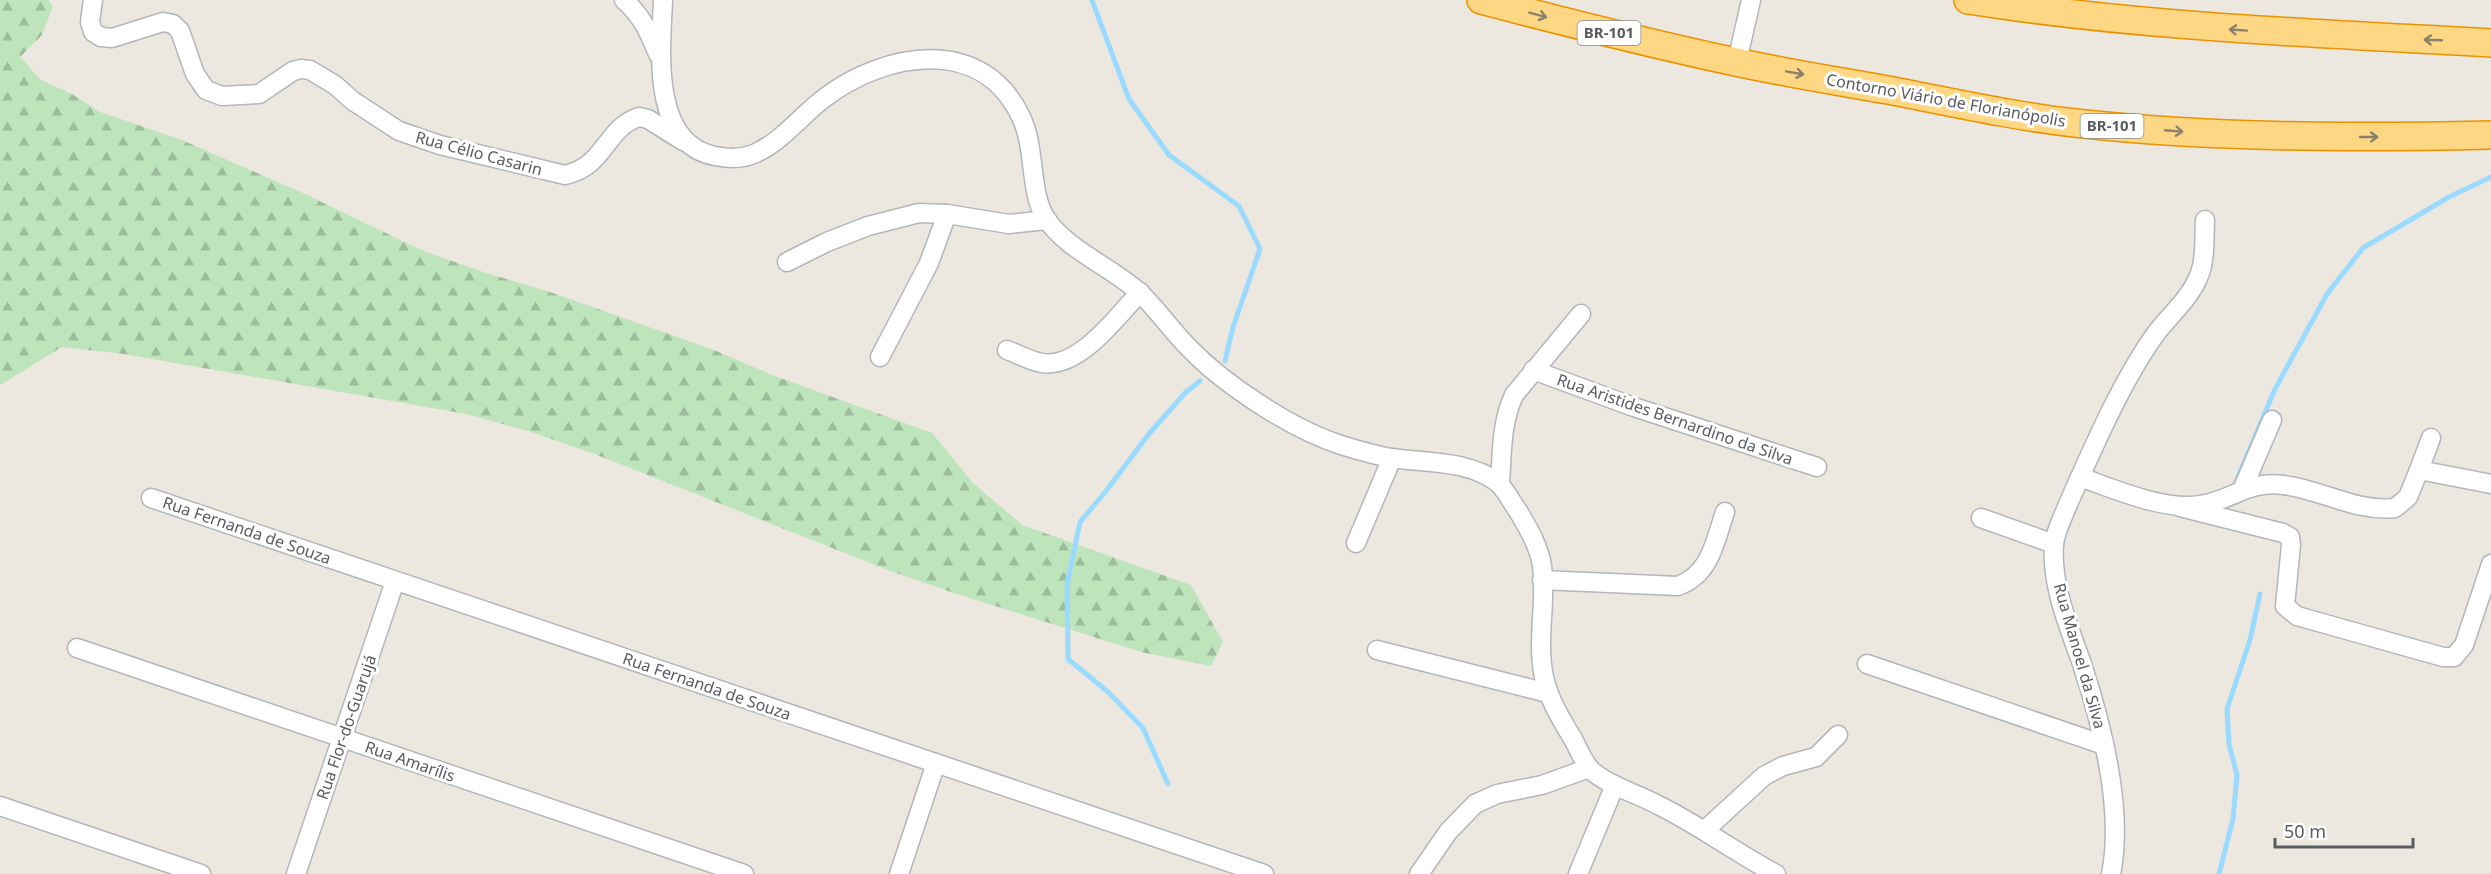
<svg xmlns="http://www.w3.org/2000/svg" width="2491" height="874" font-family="'Noto Sans',sans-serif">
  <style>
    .forest { fill: url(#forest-firs) }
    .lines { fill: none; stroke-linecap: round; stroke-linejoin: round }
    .stream { stroke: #9bdaff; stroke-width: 5 }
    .minor-casing { stroke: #b2b6ba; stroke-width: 21 }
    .highway-casing { stroke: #ea9200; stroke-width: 30 }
    .minor { stroke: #fff; stroke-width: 18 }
    .highway { stroke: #fed784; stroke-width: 27 }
    .oneway { stroke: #8a816b }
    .labels { text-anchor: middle; stroke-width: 6; stroke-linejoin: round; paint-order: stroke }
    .shield { fill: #fff; stroke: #8a8d90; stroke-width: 1.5 }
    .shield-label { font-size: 15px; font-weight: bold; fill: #585c60 }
    .street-label { font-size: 16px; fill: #585c60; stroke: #fff }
  </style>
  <defs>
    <pattern id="forest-firs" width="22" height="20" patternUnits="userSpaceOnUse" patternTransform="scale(1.5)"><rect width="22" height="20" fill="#bde4ba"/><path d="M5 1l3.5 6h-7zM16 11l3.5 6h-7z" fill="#9cbc9b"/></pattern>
  </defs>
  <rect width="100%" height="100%" fill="#ece8df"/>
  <!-- forest -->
  <polygon class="forest" points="0,0 48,0 53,6 42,35 20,57 41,80 72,94 100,112 182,140 305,194 421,250 486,273 547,291 714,350 772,375 932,433 973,483 1022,525 1191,585 1223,642 1211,666 1141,652 954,593 893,572 592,453 528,431 466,414 124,354 62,347 0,385"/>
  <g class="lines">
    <!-- stream -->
    <g class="stream">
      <polyline points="1092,0 1129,99 1169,155 1239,206 1260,249 1233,327 1225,361"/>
      <polyline points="2235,484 2275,389 2327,294 2363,248 2449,197 2491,177"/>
      <polyline points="1168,784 1143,728 1107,691 1068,659 1067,584 1080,522 1106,491 1148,435 1185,393 1200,381"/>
      <polyline points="2219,874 2233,819 2237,775 2229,744 2227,709 2250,640 2260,594"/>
    </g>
    <!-- minor casing -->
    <g class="minor-casing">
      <g id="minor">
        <path d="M93 0 90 22 93 32 101 37 112 38 163 22 173 24 180 31 195 74 206 90 222 96 259 94 293 71 301 69 310 70 335 85 353 101 399 131 440 145 565 175C606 166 605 128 639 117L648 119 683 141"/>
        <path d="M624 0C642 16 649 32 658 54"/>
        <path d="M663 0C661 48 650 144 715 156 729 159 743 159 756 153 782 141 801 116 823 99 884 52 982 34 1021 117 1036 148 1029 190 1045 217 1064 248 1111 267 1139 292 1157 309 1172 331 1190 349 1226 386 1292 429 1341 445 1357 450 1374 455 1391 458 1425 463 1470 460 1498 483 1506 490 1512 503 1518 511 1528 528 1539 546 1542 566 1547 601 1536 640 1544 677 1549 700 1561 719 1573 739 1578 748 1583 761 1590 769 1608 786 1636 793 1658 805 1699 825 1736 853 1776 874"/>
        <polyline points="1737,62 1751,0"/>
        <polyline points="787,262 827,242 868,226 919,213 947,214 1009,224 1047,220"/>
        <path d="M1007 350C1018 354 1030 361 1042 363 1079 369 1117 317 1140 292"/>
        <polyline points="880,357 929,263 947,214"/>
        <polyline points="1533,370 1631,406 1817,467"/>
        <polyline points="2419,470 2431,438"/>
        <path d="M2080 477C2114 489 2164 511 2200 505 2232 501 2247 480 2284 485 2323 490 2355 512 2395 508L2408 497 2419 470 2491 484"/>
        <path d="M1500 484C1502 453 1501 423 1514 395L1581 314"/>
        <polyline points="2243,488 2272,420"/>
        <polyline points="151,498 1264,874"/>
        <polyline points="2180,507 2283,533 2290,537 2291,545 2285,606 2297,616 2443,657 2454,657 2464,645 2491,564"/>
        <polyline points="1981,518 2054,544"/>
        <polyline points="1356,543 1392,458"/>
        <path d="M1542 580 1678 586C1711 574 1715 541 1725 512"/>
        <polyline points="77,648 744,874"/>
        <polyline points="1377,650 1548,693"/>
        <polyline points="1867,664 2104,745"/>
        <polyline points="0,806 201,874"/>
        <polyline points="1705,830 1764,776 1783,766 1816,757 1838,735"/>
        <polyline points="296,874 395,581"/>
        <polyline points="899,874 936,763"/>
        <polyline points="1419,874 1448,832 1475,804 1497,794 1542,785 1589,768"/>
        <polyline points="1578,874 1615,785"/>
        <path d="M2111 874C2124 810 2102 725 2082 664 2069 627 2051 586 2054 545 2055 531 2064 515 2069 502 2092 450 2123 378 2157 332 2170 315 2189 299 2198 278 2206 261 2204 238 2205 220"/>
      </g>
    </g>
    <!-- highway casing -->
    <g class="highway-casing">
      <g id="highway">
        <path d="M1481 0C1565 22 1650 44 1736 62 1786 73 1837 81 1888 90 1950 102 2012 116 2075 123 2213 138 2352 138 2491 135"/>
        <path d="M1968 0C2142 27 2315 33 2491 43"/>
      </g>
    </g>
    <!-- minor -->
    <use href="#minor" class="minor"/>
    <!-- highway -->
    <use href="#highway" class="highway"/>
  </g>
  <!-- one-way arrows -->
  <defs><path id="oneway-shaft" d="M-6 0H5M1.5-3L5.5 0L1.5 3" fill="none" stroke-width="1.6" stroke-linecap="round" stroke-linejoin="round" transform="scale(1.5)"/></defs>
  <g class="oneway">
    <use href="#oneway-shaft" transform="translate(1538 15) rotate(15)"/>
    <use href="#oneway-shaft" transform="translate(2238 30) rotate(-176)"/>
    <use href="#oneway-shaft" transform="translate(2433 40) rotate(-178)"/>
    <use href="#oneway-shaft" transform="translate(1795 73) rotate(10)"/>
    <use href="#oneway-shaft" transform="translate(2174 131) rotate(5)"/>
    <use href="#oneway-shaft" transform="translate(2369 137)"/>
  </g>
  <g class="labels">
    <!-- shield labels -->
    <g class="shield">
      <rect x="1577.5" y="21" width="63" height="24" rx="4.5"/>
      <rect x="2080.5" y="114" width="63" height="24" rx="4.5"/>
    </g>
    <g class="shield-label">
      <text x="1609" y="38">BR-101</text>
      <text x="2112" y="131">BR-101</text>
    </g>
    <!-- street labels -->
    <g class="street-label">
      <text transform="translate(1946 100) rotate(10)" y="6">Contorno Viário de Florianópolis</text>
      <text transform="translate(479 153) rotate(15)" y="6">Rua Célio Casarin</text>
      <text transform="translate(1675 419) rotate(19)" y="6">Rua Aristides Bernardino da Silva</text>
      <text transform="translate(247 530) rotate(19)" y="6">Rua Fernanda de Souza</text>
      <text transform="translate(2080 656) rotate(74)" y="6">Rua Manoel da Silva</text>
      <text transform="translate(707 686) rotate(19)" y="6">Rua Fernanda de Souza</text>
      <text transform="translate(346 727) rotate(-71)" y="6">Rua Flor-do-Guarujá</text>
      <text transform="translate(410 761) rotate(19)" y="6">Rua Amarílis</text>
    </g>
  </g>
  <!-- scale -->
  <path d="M2275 838v9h138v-9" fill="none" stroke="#585c60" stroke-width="3"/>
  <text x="2284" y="838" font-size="18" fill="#585c60" stroke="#ffffff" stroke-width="4.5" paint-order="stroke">50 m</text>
</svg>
